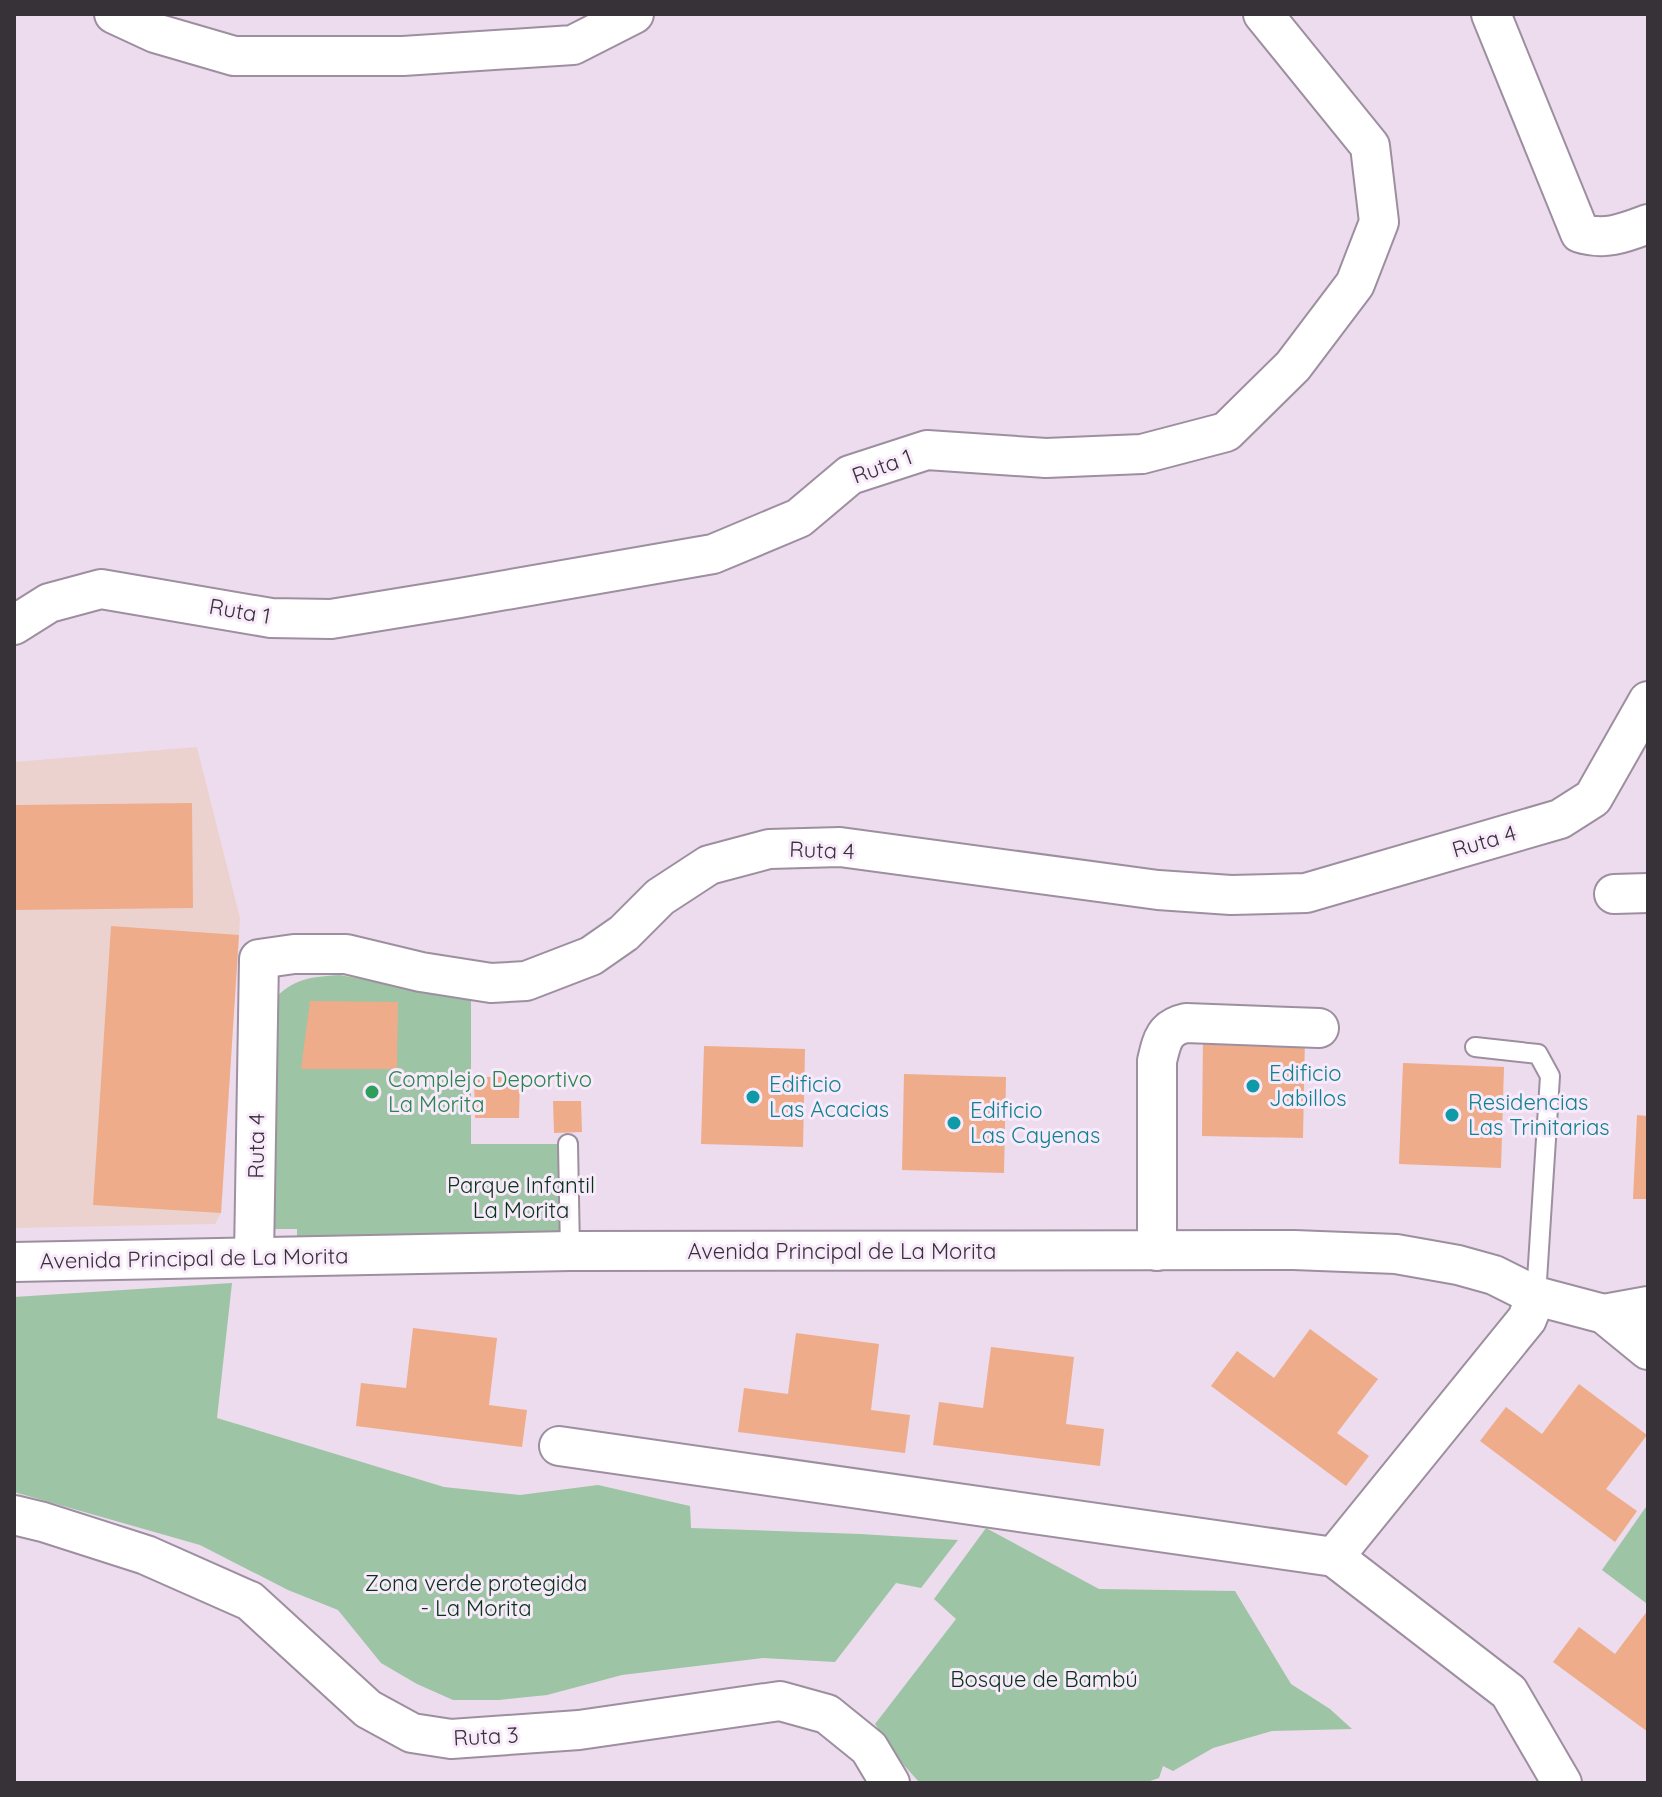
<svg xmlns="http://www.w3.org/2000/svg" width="1662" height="1797" font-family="Quicksand,sans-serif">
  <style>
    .education { fill: #ecd2ce }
    .green { fill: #9dc4a4 }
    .building { fill: #eeac8a }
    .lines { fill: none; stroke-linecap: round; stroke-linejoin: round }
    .lane-casing { stroke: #9d8f9f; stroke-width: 22 }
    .street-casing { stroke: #9d8f9f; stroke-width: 42 }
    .lane { stroke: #fff; stroke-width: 18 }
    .street { stroke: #fff; stroke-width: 38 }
    .culture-dot { fill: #0f9aa8; stroke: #f9eafb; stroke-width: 3 }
    .leisure-dot { fill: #2e9e5b; stroke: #f9eafb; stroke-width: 3 }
    .labels { text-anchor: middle; stroke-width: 6; stroke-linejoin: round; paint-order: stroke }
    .street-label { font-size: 22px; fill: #373138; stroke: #f9eafb }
    .culture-label { font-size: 22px; fill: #0d838f; stroke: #f9eafb; text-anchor: start }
    .leisure-label { font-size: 22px; fill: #27864d; stroke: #f9eafb; text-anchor: start }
    .park-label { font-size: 22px; fill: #063416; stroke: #f9eafb }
  </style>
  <rect width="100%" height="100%" fill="#ecdced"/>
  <!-- education -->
  <polygon class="education" points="197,747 240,918 221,1213 215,1224 14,1228 14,762"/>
  <!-- green -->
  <g class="green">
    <path d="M340 975 471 999V1144H568L570 1251 297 1255V1229H272V1002C292 978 311 977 340 975Z"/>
    <polygon points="232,1283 217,1418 444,1487 520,1495 598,1485 690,1506 691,1528 860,1534 958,1540 921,1588 896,1583 835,1662 763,1658 622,1675 547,1695 499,1700 453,1700 417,1684 381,1663 338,1610 288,1590 200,1545 14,1492 14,1297"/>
    <polygon points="1648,1504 1648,1601 1646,1603 1602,1570"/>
    <polygon points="986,1528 1099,1589 1235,1591 1291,1684 1330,1709 1352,1729 1272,1731 1213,1748 1173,1771 1163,1766 1159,1778 1144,1783 920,1783 901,1762 875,1724 956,1619 934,1599"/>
  </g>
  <!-- building -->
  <g class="building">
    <polygon points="192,803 193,908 14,910 14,805"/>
    <polygon points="111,926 239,935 221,1213 93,1205"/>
    <polygon points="310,1001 398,1002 397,1069 301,1069"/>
    <polygon points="1203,1034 1305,1036 1303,1138 1202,1136"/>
    <polygon points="704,1046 805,1049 803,1147 701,1144"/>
    <polygon points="1403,1063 1504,1067 1501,1168 1399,1164"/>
    <polygon points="904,1074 1006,1077 1004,1173 902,1170"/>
    <polygon points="474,1077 520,1077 519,1118 475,1118"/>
    <polygon points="553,1101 581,1101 582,1132 554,1133"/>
    <polygon points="1637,1115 1648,1116 1648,1199 1633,1199"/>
    <polygon points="413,1328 497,1338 489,1405 527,1410 522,1447 356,1426 361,1383 406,1388"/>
    <polygon points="1310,1329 1378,1379 1337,1433 1369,1456 1346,1486 1211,1386 1237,1351 1274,1378"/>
    <polygon points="796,1333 879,1344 871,1410 910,1415 905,1453 738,1432 744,1388 788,1394"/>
    <polygon points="991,1347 1074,1357 1066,1424 1104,1429 1100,1466 933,1445 939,1402 983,1408"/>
    <polygon points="1579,1384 1647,1435 1606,1489 1637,1511 1615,1542 1480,1441 1506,1407 1542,1434"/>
    <polygon points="1648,1610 1648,1732 1553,1662 1579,1627 1615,1654"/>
  </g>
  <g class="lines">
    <!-- lane casing -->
    <g class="lane-casing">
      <g id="lane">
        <polyline points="1475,1047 1538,1054 1550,1076 1536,1296"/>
        <polyline points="568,1144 570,1251"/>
      </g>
    </g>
    <!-- street casing -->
    <g class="street-casing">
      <g id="street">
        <polyline points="114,14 155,33 234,56 403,56 573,45 634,14"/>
        <path d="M1491 14 1580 233C1605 241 1624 233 1648 224"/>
        <polyline points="14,625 49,603 101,589 271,618 331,619 460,598 713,554 799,518 850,475 927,450 1046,458 1142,454 1226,432 1293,366 1355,284 1379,222 1370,146 1263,14"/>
        <polyline points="1614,894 1648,893"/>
        <path d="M1157 1251V1061C1162 1040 1164 1028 1186 1023L1319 1028"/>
        <polyline points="254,1256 259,959 294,954 346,954 421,972 491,983 526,981 591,956 624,933 660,897 709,865 769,849 840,847 1158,890 1231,895 1306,893 1560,819 1593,798 1648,701"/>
        <polyline points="14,1262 570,1251 1294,1250 1396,1254 1458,1265 1494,1275 1536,1296 1604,1314 1648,1350"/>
        <polyline points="1604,1314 1648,1306"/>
        <polyline points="559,1446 1334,1557 1527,1319 1536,1296"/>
        <polyline points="14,1515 43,1522 146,1555 250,1601 368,1709 412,1733 451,1739 579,1730 780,1701 827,1714 869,1748 890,1783"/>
        <polyline points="1334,1557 1509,1692 1562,1783"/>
      </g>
    </g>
    <!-- lane -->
    <use href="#lane" class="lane"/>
    <!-- street -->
    <use href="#street" class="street"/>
  </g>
  <!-- markers -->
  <g class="culture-dot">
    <circle cx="1253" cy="1086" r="8"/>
    <circle cx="753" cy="1097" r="8"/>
    <circle cx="1452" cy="1115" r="8"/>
    <circle cx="954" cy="1123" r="8"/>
  </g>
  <circle class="leisure-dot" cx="372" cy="1092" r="8"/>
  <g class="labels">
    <!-- street labels -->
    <g class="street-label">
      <text transform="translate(882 466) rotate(-20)" y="8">Ruta 1</text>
      <text transform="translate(240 611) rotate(10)" y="8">Ruta 1</text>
      <text transform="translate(1484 841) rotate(-16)" y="8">Ruta 4</text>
      <text transform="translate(822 850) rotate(2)" y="8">Ruta 4</text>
      <text transform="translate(256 1146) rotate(-89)" y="8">Ruta 4</text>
      <text x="842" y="1259">Avenida Principal de La Morita</text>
      <text transform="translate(194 1258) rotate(-1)" y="8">Avenida Principal de La Morita</text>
      <text transform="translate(486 1736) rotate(-3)" y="8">Ruta 3</text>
    </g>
    <!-- culture labels -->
    <g class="culture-label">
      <text x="1269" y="1081">Edificio<tspan x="1269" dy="25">Jabillos</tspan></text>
      <text x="769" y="1092">Edificio<tspan x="769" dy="25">Las Acacias</tspan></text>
      <text x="1468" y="1110">Residencias<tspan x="1468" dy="25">Las Trinitarias</tspan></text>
      <text x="970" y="1118">Edificio<tspan x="970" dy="25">Las Cayenas</tspan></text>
    </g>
    <!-- leisure labels -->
    <g class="leisure-label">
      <text x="388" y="1087">Complejo Deportivo<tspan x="388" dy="25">La Morita</tspan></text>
    </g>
    <!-- park labels -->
    <g class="park-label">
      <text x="521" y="1193">Parque Infantil<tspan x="521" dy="25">La Morita</tspan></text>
      <text x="476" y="1591">Zona verde protegida<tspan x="476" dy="25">- La Morita</tspan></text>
      <text x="1044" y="1687">Bosque de Bambú</text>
    </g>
  </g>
  <!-- border -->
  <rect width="1662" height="1797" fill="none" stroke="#373138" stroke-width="32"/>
</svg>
